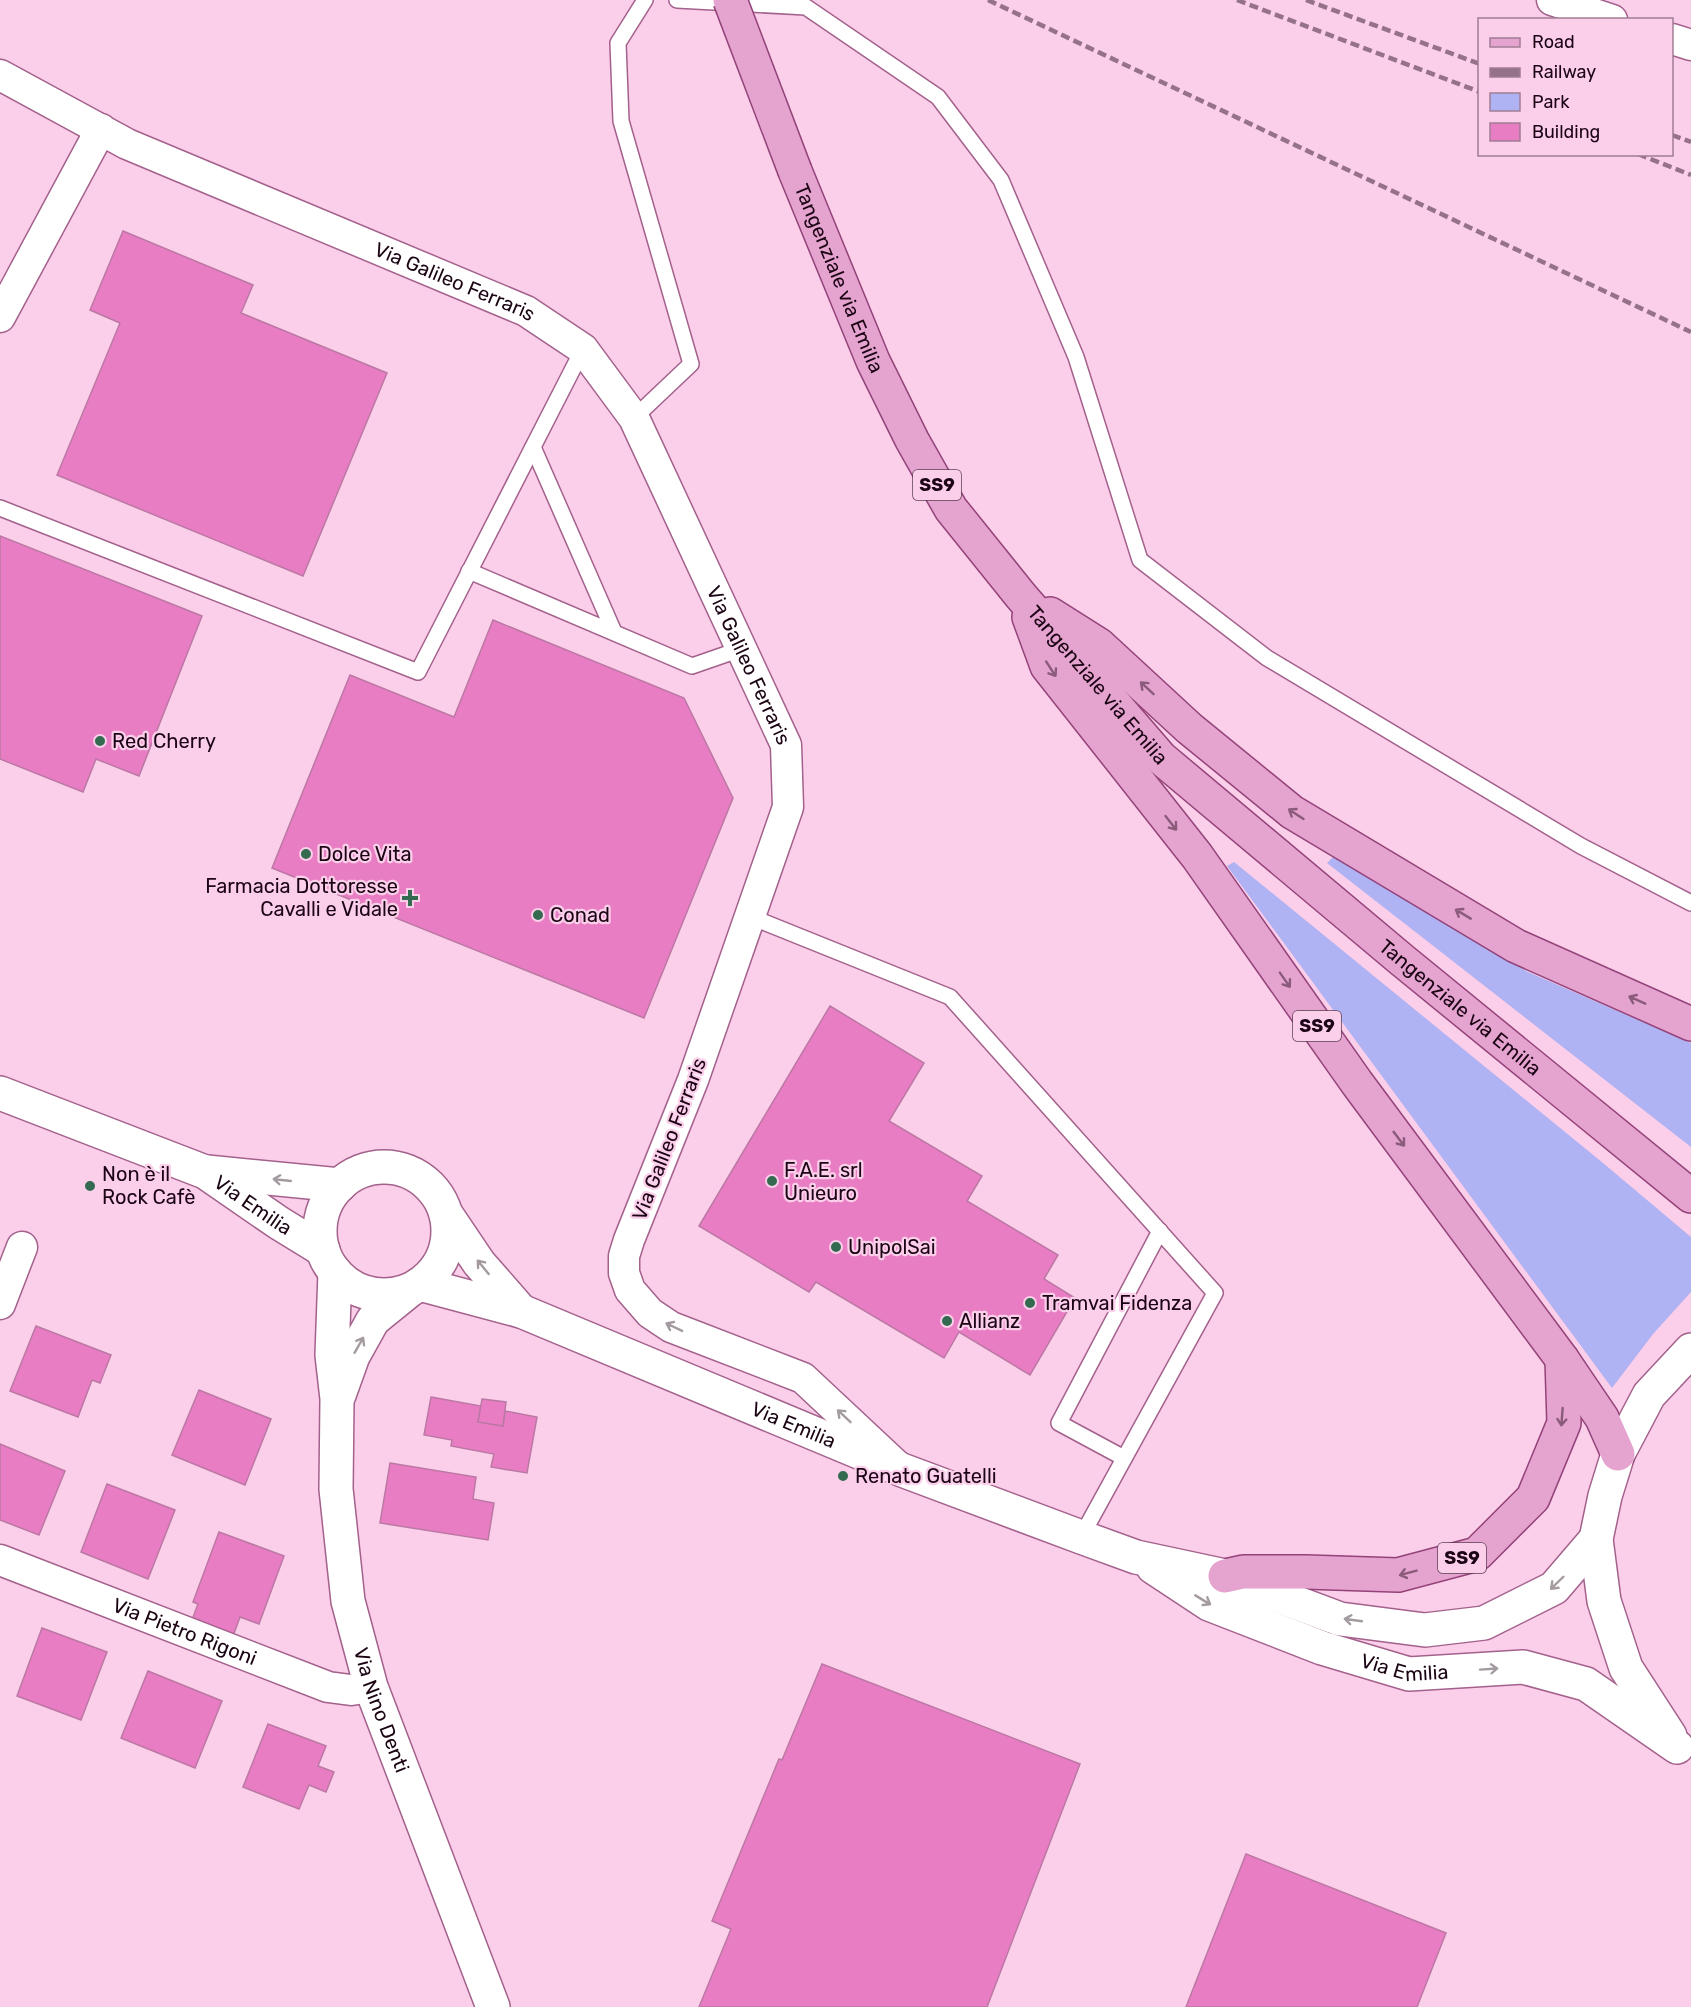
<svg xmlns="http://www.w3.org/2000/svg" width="1691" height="2007" font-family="Rubik,sans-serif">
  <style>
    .green { fill: #afb2f3 }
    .building { fill: #e87dc4; stroke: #bc78a4; stroke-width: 1.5 }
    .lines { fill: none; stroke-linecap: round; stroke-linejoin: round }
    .lane-casing { stroke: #a3618c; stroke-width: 18 }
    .street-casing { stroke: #a3618c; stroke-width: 33 }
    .secondary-casing { stroke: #a3618c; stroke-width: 36 }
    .primary-casing { stroke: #934379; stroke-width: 36 }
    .lane { stroke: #fff; stroke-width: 15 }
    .street { stroke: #fff; stroke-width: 30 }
    .secondary { stroke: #fff; stroke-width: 33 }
    .primary { stroke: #e5a3cf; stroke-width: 33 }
    .rail { stroke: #957288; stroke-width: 4.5; stroke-dasharray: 9 4.5; stroke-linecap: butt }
    .primary-bridge-casing { stroke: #934379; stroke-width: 36; stroke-linecap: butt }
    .primary-bridge { stroke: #e5a3cf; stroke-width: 33 }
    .oneway { stroke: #8a5b7b }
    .oneway2 { stroke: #a49ba1 }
    .poi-dot { fill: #336a50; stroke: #fbcee9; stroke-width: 2 }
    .labels { text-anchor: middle; stroke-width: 4.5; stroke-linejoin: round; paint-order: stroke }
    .shield { fill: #fbcee9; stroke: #5e4154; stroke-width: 1.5 }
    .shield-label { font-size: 18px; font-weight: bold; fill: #1b0414 }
    .street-label { font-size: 20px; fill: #1b0414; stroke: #fbcee9 }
    .poi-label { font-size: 20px; fill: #1b0414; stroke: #fbcee9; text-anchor: start }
  </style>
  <rect width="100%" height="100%" fill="#fbcee9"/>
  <!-- green -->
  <g class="green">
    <polygon points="1334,856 1528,972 1691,1043 1691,1147 1327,863"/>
    <polygon points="1234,862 1603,1163 1691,1237 1691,1292 1653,1334 1612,1388 1227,866"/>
  </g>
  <!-- building -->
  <g class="building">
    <polygon points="123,231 253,285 241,313 387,373 303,576 57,475 120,323 90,310"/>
    <polygon points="0,536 202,616 139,776 96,759 83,792 0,759"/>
    <polygon points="493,620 684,698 733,798 644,1018 272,868 350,675 454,717"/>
    <polygon points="830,1006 924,1063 889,1121 982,1176 967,1201 1058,1255 1044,1279 1075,1298 1030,1375 959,1332 944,1358 816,1282 809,1292 699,1226"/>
    <polygon points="36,1326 111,1355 100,1383 92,1380 78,1417 10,1391"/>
    <polygon points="199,1390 271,1419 245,1485 172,1455"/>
    <polygon points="431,1397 481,1406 478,1422 503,1426 505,1411 537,1417 527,1473 491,1467 494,1454 451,1446 452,1440 424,1435"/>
    <polygon points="482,1399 506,1402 503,1426 478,1422"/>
    <polygon points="0,1444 65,1471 39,1535 0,1520"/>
    <polygon points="390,1463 476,1477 473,1499 494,1503 488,1540 380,1523"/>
    <polygon points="107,1484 175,1510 148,1579 81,1552"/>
    <polygon points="219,1532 284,1556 259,1624 240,1617 233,1636 192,1620 198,1604 193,1602"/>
    <polygon points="42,1628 107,1652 81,1720 17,1696"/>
    <polygon points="822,1664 1080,1764 987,2007 699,2007 731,1929 712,1921 779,1759 782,1760"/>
    <polygon points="148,1671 222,1701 195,1768 121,1738"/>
    <polygon points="268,1724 326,1746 318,1766 334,1772 326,1792 309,1785 299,1809 243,1787"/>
    <polygon points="1246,1854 1446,1933 1417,2007 1186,2007"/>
  </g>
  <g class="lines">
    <!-- lane casing -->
    <g class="lane-casing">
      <g id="lane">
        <polyline points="677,0 806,7 938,97 1001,180 1076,357 1140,560 1267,658 1581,846 1691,903"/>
        <polyline points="634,418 691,364 621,121 618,43 645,0"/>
        <polyline points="533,447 614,632"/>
        <polyline points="0,508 418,672 583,349"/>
        <polyline points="469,571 692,666 741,649"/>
        <polyline points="751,917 950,997 1215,1293 1081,1537"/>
        <polyline points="1124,1458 1059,1423 1160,1231"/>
      </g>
    </g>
    <!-- street casing -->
    <g class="street-casing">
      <g id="street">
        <polyline points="1552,0 1612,20"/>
        <polyline points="1672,39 1691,45"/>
        <path id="s1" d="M0 75 127 144 526 311 583 349 634 418 786 745 788 807 693 1080 629 1240 624 1256V1273L630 1290 650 1313 671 1327 803 1378 896 1465"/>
        <polyline points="0,317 101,129"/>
        <polyline points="0,1304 22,1247"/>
        <path id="s2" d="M0 1560 328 1687 351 1690 371 1687"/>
      </g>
    </g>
    <!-- secondary casing -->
    <g class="secondary-casing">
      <g id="secondary">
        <path id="s3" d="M0 1093 205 1172 279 1223 323 1250"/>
        <circle cx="384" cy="1231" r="64"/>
        <polyline points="207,1172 340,1185"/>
        <polyline points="446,1214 479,1263 521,1311"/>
        <path id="s4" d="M335 1272 332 1355 337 1399 336 1489 348 1601 371 1687 493 2007"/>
        <path id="s5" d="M420 1284 521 1311 902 1470 1081 1537 1136 1557 1225 1576 1340 1619 1425 1630 1484 1623 1554 1588 1596 1539"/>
        <polyline points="339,1395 353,1356 373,1320 410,1290"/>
        <path id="s6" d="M1153 1567 1209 1604 1322 1648 1409 1674 1523 1667 1586 1684 1677 1747"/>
        <polyline points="1670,1736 1626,1668 1604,1601 1596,1539 1605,1496 1618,1454 1649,1395 1691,1350"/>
      </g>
    </g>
    <!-- primary casing -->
    <g class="primary-casing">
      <g id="primary">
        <path id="s7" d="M795 171 873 361 912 440 951 509 1021 596 1161 758 1402 960 1691 1196"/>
        <polyline points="1050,614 1099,645 1189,728 1292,812 1516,946 1691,1024"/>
        <polyline points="1029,617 1047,666 1197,856 1357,1083 1562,1359 1602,1418 1618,1454"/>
        <polyline points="1225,1576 1243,1572 1306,1572 1398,1575 1477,1554 1533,1498 1564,1423 1562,1359"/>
      </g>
    </g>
    <!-- lane -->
    <use href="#lane" class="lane"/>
    <!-- street -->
    <use href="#street" class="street"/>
    <!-- secondary -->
    <use href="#secondary" class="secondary"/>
    <!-- primary -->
    <use href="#primary" class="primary"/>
    <!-- rail -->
    <g class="rail">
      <polyline points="988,0 1691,332"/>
      <polyline points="1237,0 1480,92"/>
      <polyline points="1306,0 1480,64"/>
      <polyline points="1672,135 1691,142"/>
      <polyline points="1638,154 1691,175"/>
    </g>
    <!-- primary-bridge casing -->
    <g class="primary-bridge-casing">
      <polyline id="primary-bridge" points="730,0 795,171"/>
    </g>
    <!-- primary-bridge -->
    <use href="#primary-bridge" class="primary-bridge"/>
  </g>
  <!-- one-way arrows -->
  <defs><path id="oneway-shaft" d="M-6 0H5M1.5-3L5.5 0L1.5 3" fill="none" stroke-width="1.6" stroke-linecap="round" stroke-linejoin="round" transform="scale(1.5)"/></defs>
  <g class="oneway">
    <use href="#oneway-shaft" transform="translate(1051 669) rotate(57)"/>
    <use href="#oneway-shaft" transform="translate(1147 688) rotate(-137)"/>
    <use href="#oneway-shaft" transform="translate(1296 814) rotate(-147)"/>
    <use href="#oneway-shaft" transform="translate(1171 823) rotate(52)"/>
    <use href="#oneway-shaft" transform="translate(1463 914) rotate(-149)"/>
    <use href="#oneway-shaft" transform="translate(1285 980) rotate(55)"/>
    <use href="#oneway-shaft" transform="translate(1637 1000) rotate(-156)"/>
    <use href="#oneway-shaft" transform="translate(1399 1139) rotate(53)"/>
    <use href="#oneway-shaft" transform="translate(1562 1417) rotate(94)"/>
    <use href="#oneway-shaft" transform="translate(1408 1573) rotate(165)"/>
  </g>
  <g class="oneway2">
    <use href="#oneway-shaft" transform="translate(282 1180) rotate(-174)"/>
    <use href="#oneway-shaft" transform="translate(483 1267) rotate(-129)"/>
    <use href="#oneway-shaft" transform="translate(674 1327) rotate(-154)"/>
    <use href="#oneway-shaft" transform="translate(359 1345) rotate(-60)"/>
    <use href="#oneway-shaft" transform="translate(844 1416) rotate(-137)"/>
    <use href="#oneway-shaft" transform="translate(1557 1583) rotate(136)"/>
    <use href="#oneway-shaft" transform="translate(1203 1600) rotate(31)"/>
    <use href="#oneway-shaft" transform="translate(1353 1620) rotate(-172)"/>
    <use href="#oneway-shaft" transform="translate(1489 1669) rotate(-4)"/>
  </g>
  <!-- markers -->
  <g class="poi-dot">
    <circle cx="100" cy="741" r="6"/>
    <circle cx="306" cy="854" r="6"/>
    <path d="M407 889h6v6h6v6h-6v6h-6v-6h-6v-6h6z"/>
    <circle cx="538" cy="915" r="6"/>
    <circle cx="772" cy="1181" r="6"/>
    <circle cx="90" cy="1186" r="6"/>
    <circle cx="836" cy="1247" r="6"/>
    <circle cx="1030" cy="1303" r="6"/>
    <circle cx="947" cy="1321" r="6"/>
    <circle cx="843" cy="1476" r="6"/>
  </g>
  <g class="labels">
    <!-- shield labels -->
    <g class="shield">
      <rect x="913" y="470" width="48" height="30" rx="4.5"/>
      <rect x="1293" y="1011" width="48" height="30" rx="4.5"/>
      <rect x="1438" y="1543" width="48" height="30" rx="4.5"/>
    </g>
    <g class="shield-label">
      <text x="937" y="491">SS9</text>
      <text x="1317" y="1032">SS9</text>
      <text x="1462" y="1564">SS9</text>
    </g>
    <!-- street labels -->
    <g class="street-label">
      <text dy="7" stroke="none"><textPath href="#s7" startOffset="116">Tangenziale via Emilia</textPath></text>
      <text dy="7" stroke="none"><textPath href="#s1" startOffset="500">Via Galileo Ferraris</textPath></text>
      <text dy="7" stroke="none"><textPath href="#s1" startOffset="1004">Via Galileo Ferraris</textPath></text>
      <text dy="7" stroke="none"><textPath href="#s7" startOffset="602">Tangenziale via Emilia</textPath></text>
      <text dy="7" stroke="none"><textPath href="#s7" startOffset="1088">Tangenziale via Emilia</textPath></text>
      <text transform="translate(669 1139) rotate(-69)" y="7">Via Galileo Ferraris</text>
      <text dy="7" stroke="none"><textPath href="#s3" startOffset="278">Via Emilia</textPath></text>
      <text dy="7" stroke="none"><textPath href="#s5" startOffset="400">Via Emilia</textPath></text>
      <text dy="7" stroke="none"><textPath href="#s2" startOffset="198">Via Pietro Rigoni</textPath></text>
      <text dy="7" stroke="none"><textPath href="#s6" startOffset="274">Via Emilia</textPath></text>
      <text dy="7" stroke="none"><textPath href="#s4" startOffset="444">Via Nino Denti</textPath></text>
    </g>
    <!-- poi labels -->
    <g class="poi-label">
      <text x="112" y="748">Red Cherry</text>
      <text x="318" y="861">Dolce Vita</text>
      <text x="398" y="893" text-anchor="end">Farmacia Dottoresse<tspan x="398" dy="23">Cavalli e Vidale</tspan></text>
      <text x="550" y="922">Conad</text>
      <text x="784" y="1177">F.A.E. srl<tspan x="784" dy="23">Unieuro</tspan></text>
      <text x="102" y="1181">Non è il<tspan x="102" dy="23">Rock Cafè</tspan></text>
      <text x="848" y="1254">UnipolSai</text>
      <text x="1042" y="1310">Tramvai Fidenza</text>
      <text x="959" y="1328">Allianz</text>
      <text x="855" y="1483">Renato Guatelli</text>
    </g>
  </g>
  <!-- legend -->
  <rect x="1478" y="18" width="195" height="138" fill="#fbcee9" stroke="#a17d94" stroke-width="1.5"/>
  <rect x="1490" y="38" width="30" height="9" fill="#e5a3cf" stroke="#a17d94" stroke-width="1.5"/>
  <text x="1532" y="48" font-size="18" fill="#1b0414">Road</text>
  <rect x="1490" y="68" width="30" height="9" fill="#957288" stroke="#a17d94" stroke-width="1.5"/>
  <text x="1532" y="78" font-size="18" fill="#1b0414">Railway</text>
  <rect x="1490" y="93" width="30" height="18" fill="#afb2f3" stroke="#a17d94" stroke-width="1.5"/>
  <text x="1532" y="108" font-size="18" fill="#1b0414">Park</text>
  <rect x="1490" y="123" width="30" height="18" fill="#e87dc4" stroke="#a17d94" stroke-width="1.5"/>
  <text x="1532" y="138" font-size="18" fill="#1b0414">Building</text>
</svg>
